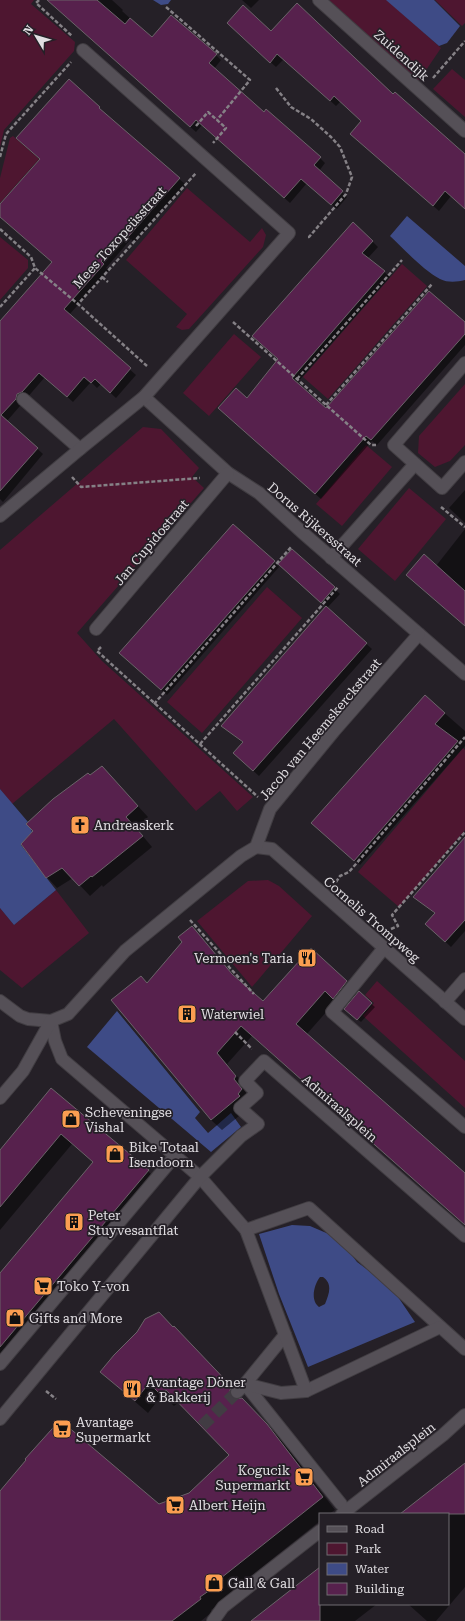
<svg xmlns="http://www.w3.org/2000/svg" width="465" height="1621" font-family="'Roboto Serif',serif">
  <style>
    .green { fill: #4e1630 }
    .water { fill: #3e4b86; fill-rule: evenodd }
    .shadow { fill: #0007 }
    .building { fill: #57214d; stroke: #6b6369 }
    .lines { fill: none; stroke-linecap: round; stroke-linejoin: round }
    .minor-tunnel { stroke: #413c43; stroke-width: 12; stroke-dasharray: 12 6; stroke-linecap: butt }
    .minor-casing { stroke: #413d42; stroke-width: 14 }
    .path { stroke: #858186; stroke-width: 2.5; stroke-dasharray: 4 2; stroke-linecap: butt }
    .minor { stroke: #555057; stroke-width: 12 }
    .labels { text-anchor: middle; stroke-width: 3.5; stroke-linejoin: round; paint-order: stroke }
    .street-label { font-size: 13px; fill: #e1dee2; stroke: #252027 }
    .poi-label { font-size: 13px; fill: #e1dee2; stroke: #252027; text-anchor: start }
  </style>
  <rect width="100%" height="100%" fill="#252027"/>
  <!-- green -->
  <g class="green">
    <polygon points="0,0 34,0 31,4 75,42 74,51 4,130 0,147"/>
    <polygon points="329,0 387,0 441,48 418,82"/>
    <polygon points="435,0 465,0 465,23 462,26"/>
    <polygon points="452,69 465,80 465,117 433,89"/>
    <polygon points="13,136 39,159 0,203 0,178 10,138"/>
    <polygon points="187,188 250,242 262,228 266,235 263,247 189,329 182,330 176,327 187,314 126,260"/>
    <polygon points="0,237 28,260 28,268 0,300"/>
    <polygon points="402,264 427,286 328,399 303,377"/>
    <polygon points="234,334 261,357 209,416 183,393"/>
    <polygon points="465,384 465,445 450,461 435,467 418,453 419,436"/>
    <polygon points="143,427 161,429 199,468 192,477 204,488 77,633 102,661 253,797 237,811 220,791 196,811 114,719 12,804 0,789 0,550"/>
    <polygon points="366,445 392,467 342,526 316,504"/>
    <polygon points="409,488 446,519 395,581 358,549"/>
    <polygon points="267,587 302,618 202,733 167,702"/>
    <polygon points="463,748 465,750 465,830 399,907 358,872"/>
    <polygon points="268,880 279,886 312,916 252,987 197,921 248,881"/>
    <polygon points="56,890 89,933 22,988 0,970 0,908 14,925"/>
    <polygon points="377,981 465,1061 465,1108 363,1016 374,1003 365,995"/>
  </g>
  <!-- water -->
  <g class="water">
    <polygon points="153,0 171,0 168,4 161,5"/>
    <polygon points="386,0 434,0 460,26 447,43 439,46"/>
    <path d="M407 216 465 266V280C457 282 448 283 440 279 423 270 404 249 390 236Z"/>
    <polygon points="0,789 28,822 26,823 30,827 32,832 21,845 56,890 14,925 0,908"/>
    <polygon points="117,1011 200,1112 195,1118 208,1133 231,1113 241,1127 211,1152 87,1047"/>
    <path d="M292 1225 310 1226 331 1235 347 1249 357 1262 376 1276 394 1291 415 1322 308 1367 279 1294 259 1234ZM320 1277H323C333 1284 329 1294 325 1304L319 1307C310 1300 314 1285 320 1277Z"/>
  </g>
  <!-- shadow -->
  <g class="shadow">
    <polygon points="48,0 112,0 123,10 122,11 152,38 216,55 221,60 214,69 264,114 320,158 325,163 319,171 347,197 337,209 307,183 290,203 202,125 196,132"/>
    <polygon points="242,0 259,0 251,8"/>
    <polygon points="234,29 271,32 393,95 395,93 465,154 465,209 451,196 439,211 357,139 362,121 341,101 336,106 284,59 276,67"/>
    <polygon points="99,107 104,114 185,184 134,242 131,239 106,268 109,270 69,315 136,375 116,398 101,384 97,388 91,382 73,402 45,377 7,421 43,454 3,502 0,499 0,322 53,263 0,216 0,206"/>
    <polygon points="372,241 378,247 368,258 390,277 297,383 326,409 465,324 465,345 377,445 372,441 321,499 225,414 248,400 279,359 259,341"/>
    <polygon points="465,490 465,523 449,508"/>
    <polygon points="465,529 465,626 436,566"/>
    <polygon points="292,550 340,594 327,608 372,649 259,776 240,759 243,743 222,726 327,607 286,570"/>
    <polygon points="274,562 279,567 167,695 125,658"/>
    <polygon points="425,696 465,731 465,746 360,865 318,828"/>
    <polygon points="90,776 112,778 148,817 136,828 152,847 103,887 102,885 90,896 73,878 57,888 47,877 22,844"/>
    <polygon points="465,839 465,931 451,947 432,929 435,914 414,897"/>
    <polygon points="192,927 238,981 263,1002 339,975 358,993 375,1007 361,1022 336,1001 306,1035 465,1174 465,1225 252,1036 227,1064 246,1087 244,1090 252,1101 250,1107 222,1130 211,1120 113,1000 147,984 183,942"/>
    <polygon points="52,1090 148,1171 159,1182 0,1371 0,1275 94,1163 72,1144 0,1230 0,1151"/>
    <polygon points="186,1340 280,1438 335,1510 329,1514 320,1514 320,1521 232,1591 235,1594 211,1610 212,1612 201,1621 0,1621 0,1492 159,1505 189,1494 230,1455 179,1402 174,1406 162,1395 148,1413 101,1372"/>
    <polygon points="465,1464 465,1587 436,1621 427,1621 408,1604 448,1604 448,1514 401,1514"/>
    <polygon points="320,1568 320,1604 377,1604 355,1621 263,1621"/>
  </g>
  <!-- building -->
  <g class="building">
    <polygon points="47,0 97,0 125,24 130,18 152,37 171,15 217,54 209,63 264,112 266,109 321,157 314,165 343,191 331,205 301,179 284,198 196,120 190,127"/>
    <polygon points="297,3 393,94 395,92 465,154 465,209 445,191 433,206 350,134 361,121 334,96 330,101 277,54 270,63 227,23 243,5 271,31"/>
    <polygon points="69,79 100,107 99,108 180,178 128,237 125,234 101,261 104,264 64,309 131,368 110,393 95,379 91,383 84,377 67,397 39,373 22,392 17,394 16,399 1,415 38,448 0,491 0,321 52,262 0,217 0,204 40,159 16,138"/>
    <polygon points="353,222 373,241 362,253 385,271 292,378 326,408 429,291 465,322 465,334 371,440 366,436 315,494 218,408 236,388 247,398 278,359 252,336"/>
    <polygon points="233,524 275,561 161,690 119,653"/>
    <polygon points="292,549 335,587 321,603 278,564"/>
    <polygon points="424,554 465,591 465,626 406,575"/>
    <polygon points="326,606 367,643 253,771 233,753 243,742 221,726"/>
    <polygon points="425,695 445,713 435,724 458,741 354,861 311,823"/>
    <polygon points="102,766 138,806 126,817 143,836 92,877 91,876 79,886 62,868 46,878 21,844 33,831 26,824 53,799 88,773 90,775"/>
    <polygon points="465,837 465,920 445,942 425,924 435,913 413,897"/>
    <polygon points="192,926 232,974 263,1001 311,948 347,981 333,999 325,991 296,1024 465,1173 465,1225 241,1026 217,1053 236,1076 234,1079 242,1089 238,1094 240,1096 211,1120 111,1000 141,976 147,983 182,942 178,937"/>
    <polygon points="359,991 372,1003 357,1020 344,1009"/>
    <polygon points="51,1088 149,1170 0,1347 0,1273 93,1162 61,1134 0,1207 0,1150"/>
    <polygon points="159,1312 173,1327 174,1326 232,1387 230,1390 231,1397 235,1399 242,1398 267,1424 323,1497 221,1578 223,1581 200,1597 201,1599 172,1621 0,1621 0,1491 26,1460 25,1459 60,1420 159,1504 189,1493 229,1455 166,1390 161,1395 149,1383 135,1401 100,1372 114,1355 137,1332 145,1319"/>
    <polygon points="465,1463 465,1514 400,1514"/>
    <polygon points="320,1567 320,1621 251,1621"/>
  </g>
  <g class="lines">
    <!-- minor-tunnel -->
    <polyline class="minor-tunnel" points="202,1426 237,1392"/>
    <!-- minor casing -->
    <g class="minor-casing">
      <g id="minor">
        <polyline points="319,0 465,131"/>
        <polyline points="465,363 394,445 442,488 465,462"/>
        <polyline points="144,397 228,473 259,493 303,533 465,674"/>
        <polyline points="23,399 80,449"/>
        <polyline points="0,516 80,449 144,397 289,233 83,50"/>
        <polyline points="331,558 415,464"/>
        <polyline points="96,629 228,473"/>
        <polyline points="256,847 272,849 465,1019"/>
        <polyline points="384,948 332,1012 465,1127"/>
        <polyline points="0,1001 20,1016 28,1019 51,1021"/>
        <polyline points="445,1002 465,979"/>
        <polyline points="51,1021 55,1041 62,1059 200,1177 246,1230 309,1208 465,1349"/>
        <polyline points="0,1098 23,1071 51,1021 68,1014 125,951 241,856 256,847 270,809 334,731 419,634"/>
        <polyline points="285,1335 245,1384 341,1504"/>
        <polyline points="0,1364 175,1156"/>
        <polyline points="306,1391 440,1327"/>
        <polyline points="237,1392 245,1384 281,1393 306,1391 246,1230"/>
        <polyline points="0,1419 200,1177 241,1136 258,1124 240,1108 257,1093 245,1081 264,1061 465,1236"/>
        <polyline points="342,1514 443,1435 465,1415"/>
        <polyline points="213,1621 223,1607 320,1531"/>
      </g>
    </g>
    <!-- path -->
    <g class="path">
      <polyline points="39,0 36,3 72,36"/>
      <polyline points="166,7 250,80 217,120"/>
      <polyline points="433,78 465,41"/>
      <polyline points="276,88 291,107 311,119 331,137 340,147 352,177 346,194 309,237 307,237"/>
      <polyline points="196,126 208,112 226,128 213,143"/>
      <polyline points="0,157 6,134 71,62"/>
      <polyline points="0,229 31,257 35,268 78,304"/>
      <polyline points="102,277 108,282"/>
      <polyline points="0,307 35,268"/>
      <polyline points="233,322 371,445 376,445"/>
      <polyline points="147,366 78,304 196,173"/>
      <polyline points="297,379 402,260"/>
      <polyline points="326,405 432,284"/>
      <polyline points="72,477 81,487 200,478"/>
      <polyline points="441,507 465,527"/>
      <polyline points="101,647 97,651 258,797"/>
      <polyline points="154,704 292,546"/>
      <polyline points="200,744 338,587"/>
      <polyline points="336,882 340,876 349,872 465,737"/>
      <polyline points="190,920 227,961 229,967 254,994"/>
      <polyline points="391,929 398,926 392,915 465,832"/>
      <polyline points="235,1032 252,1049"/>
      <polyline points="46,1391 56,1399"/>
    </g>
    <!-- minor -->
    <use href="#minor" class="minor"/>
  </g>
  <!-- icons -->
  <defs>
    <g id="church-square" transform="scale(1)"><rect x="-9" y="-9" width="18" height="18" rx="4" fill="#fb9e51" stroke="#252027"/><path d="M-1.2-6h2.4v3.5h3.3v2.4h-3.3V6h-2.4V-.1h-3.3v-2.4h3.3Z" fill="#111"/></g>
    <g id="restaurant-square" transform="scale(1)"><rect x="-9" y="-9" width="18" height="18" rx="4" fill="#fb9e51" stroke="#252027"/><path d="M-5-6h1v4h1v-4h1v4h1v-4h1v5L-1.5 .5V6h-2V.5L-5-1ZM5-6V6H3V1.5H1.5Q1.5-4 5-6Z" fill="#111"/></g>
    <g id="building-square" transform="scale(1)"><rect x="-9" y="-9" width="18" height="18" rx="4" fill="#fb9e51" stroke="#252027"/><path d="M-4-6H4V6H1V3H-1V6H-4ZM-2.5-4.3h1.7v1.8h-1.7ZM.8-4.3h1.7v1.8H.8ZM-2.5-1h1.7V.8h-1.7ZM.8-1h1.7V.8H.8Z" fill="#111"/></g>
    <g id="shop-square" transform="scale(1)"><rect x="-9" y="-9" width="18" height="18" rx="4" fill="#fb9e51" stroke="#252027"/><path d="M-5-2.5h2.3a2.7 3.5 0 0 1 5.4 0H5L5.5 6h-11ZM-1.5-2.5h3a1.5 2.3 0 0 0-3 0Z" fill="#111"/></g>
    <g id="supermarket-square" transform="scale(1)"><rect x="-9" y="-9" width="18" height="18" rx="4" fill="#fb9e51" stroke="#252027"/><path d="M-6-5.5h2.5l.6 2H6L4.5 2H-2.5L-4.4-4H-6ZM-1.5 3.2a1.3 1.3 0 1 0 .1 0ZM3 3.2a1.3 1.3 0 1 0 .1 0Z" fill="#111"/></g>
  </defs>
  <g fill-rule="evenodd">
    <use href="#church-square" x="80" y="825"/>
    <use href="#restaurant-square" x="307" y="958"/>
    <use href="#building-square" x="187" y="1014"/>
    <use href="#shop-square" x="71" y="1119"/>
    <use href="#shop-square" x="115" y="1154"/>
    <use href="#building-square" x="74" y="1222"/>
    <use href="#supermarket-square" x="43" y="1286"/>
    <use href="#shop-square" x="15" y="1318"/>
    <use href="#restaurant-square" x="132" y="1389"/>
    <use href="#supermarket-square" x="62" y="1429"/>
    <use href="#supermarket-square" x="304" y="1477"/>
    <use href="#supermarket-square" x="175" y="1505"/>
    <use href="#shop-square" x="214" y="1583"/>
  </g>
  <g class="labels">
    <!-- street labels -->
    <g class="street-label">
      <text transform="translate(402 55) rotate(42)" y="5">Zuidendijk</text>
      <text transform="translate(119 237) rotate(-48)" y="5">Mees Toxopeüsstraat</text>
      <text transform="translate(315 524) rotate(41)" y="5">Dorus Rijkersstraat</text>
      <text transform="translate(151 542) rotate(-50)" y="5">Jan Cupidostraat</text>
      <text transform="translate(320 729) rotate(-50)" y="5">Jacob van Heemskerckstraat</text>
      <text transform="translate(372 919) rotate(41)" y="5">Cornelis Trompweg</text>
      <text transform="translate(340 1108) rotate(41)" y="5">Admiraalsplein</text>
      <text transform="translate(396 1454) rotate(-38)" y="5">Admiraalsplein</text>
    </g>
    <!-- poi labels -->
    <g class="poi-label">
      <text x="94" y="830">Andreaskerk</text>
      <text x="293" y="963" text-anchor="end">Vermoen's Taria</text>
      <text x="201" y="1019">Waterwiel</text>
      <text x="85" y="1117">Scheveningse<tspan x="85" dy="15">Vishal</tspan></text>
      <text x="129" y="1152">Bike Totaal<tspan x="129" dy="15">Isendoorn</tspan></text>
      <text x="88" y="1220">Peter<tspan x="88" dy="15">Stuyvesantflat</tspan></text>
      <text x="57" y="1291">Toko Y-von</text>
      <text x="29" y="1323">Gifts and More</text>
      <text x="146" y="1387">Avantage Döner<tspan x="146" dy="15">&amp; Bakkerij</tspan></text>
      <text x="76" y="1427">Avantage<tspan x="76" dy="15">Supermarkt</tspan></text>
      <text x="290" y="1475" text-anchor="end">Kogucik<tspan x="290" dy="15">Supermarkt</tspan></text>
      <text x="189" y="1510">Albert Heijn</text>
      <text x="228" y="1588">Gall &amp; Gall</text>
    </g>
  </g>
  <!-- legend -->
  <rect x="319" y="1513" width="130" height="92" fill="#252027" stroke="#706c72"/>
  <rect x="327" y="1526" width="20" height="6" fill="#555057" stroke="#706c72"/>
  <text x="355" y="1533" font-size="12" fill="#e1dee2">Road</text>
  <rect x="327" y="1543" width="20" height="12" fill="#4e1630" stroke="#706c72"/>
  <text x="355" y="1553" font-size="12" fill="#e1dee2">Park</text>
  <rect x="327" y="1563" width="20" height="12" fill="#3e4b86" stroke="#706c72"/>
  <text x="355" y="1573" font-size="12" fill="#e1dee2">Water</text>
  <rect x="327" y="1583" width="20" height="12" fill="#57214d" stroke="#706c72"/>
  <text x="355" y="1593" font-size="12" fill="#e1dee2">Building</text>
  <!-- north arrow -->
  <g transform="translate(36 36) rotate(308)" stroke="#252027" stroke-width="3" paint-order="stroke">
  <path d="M0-3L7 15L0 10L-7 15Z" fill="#e1dee2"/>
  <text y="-6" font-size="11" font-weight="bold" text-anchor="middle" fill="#e1dee2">N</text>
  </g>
</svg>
